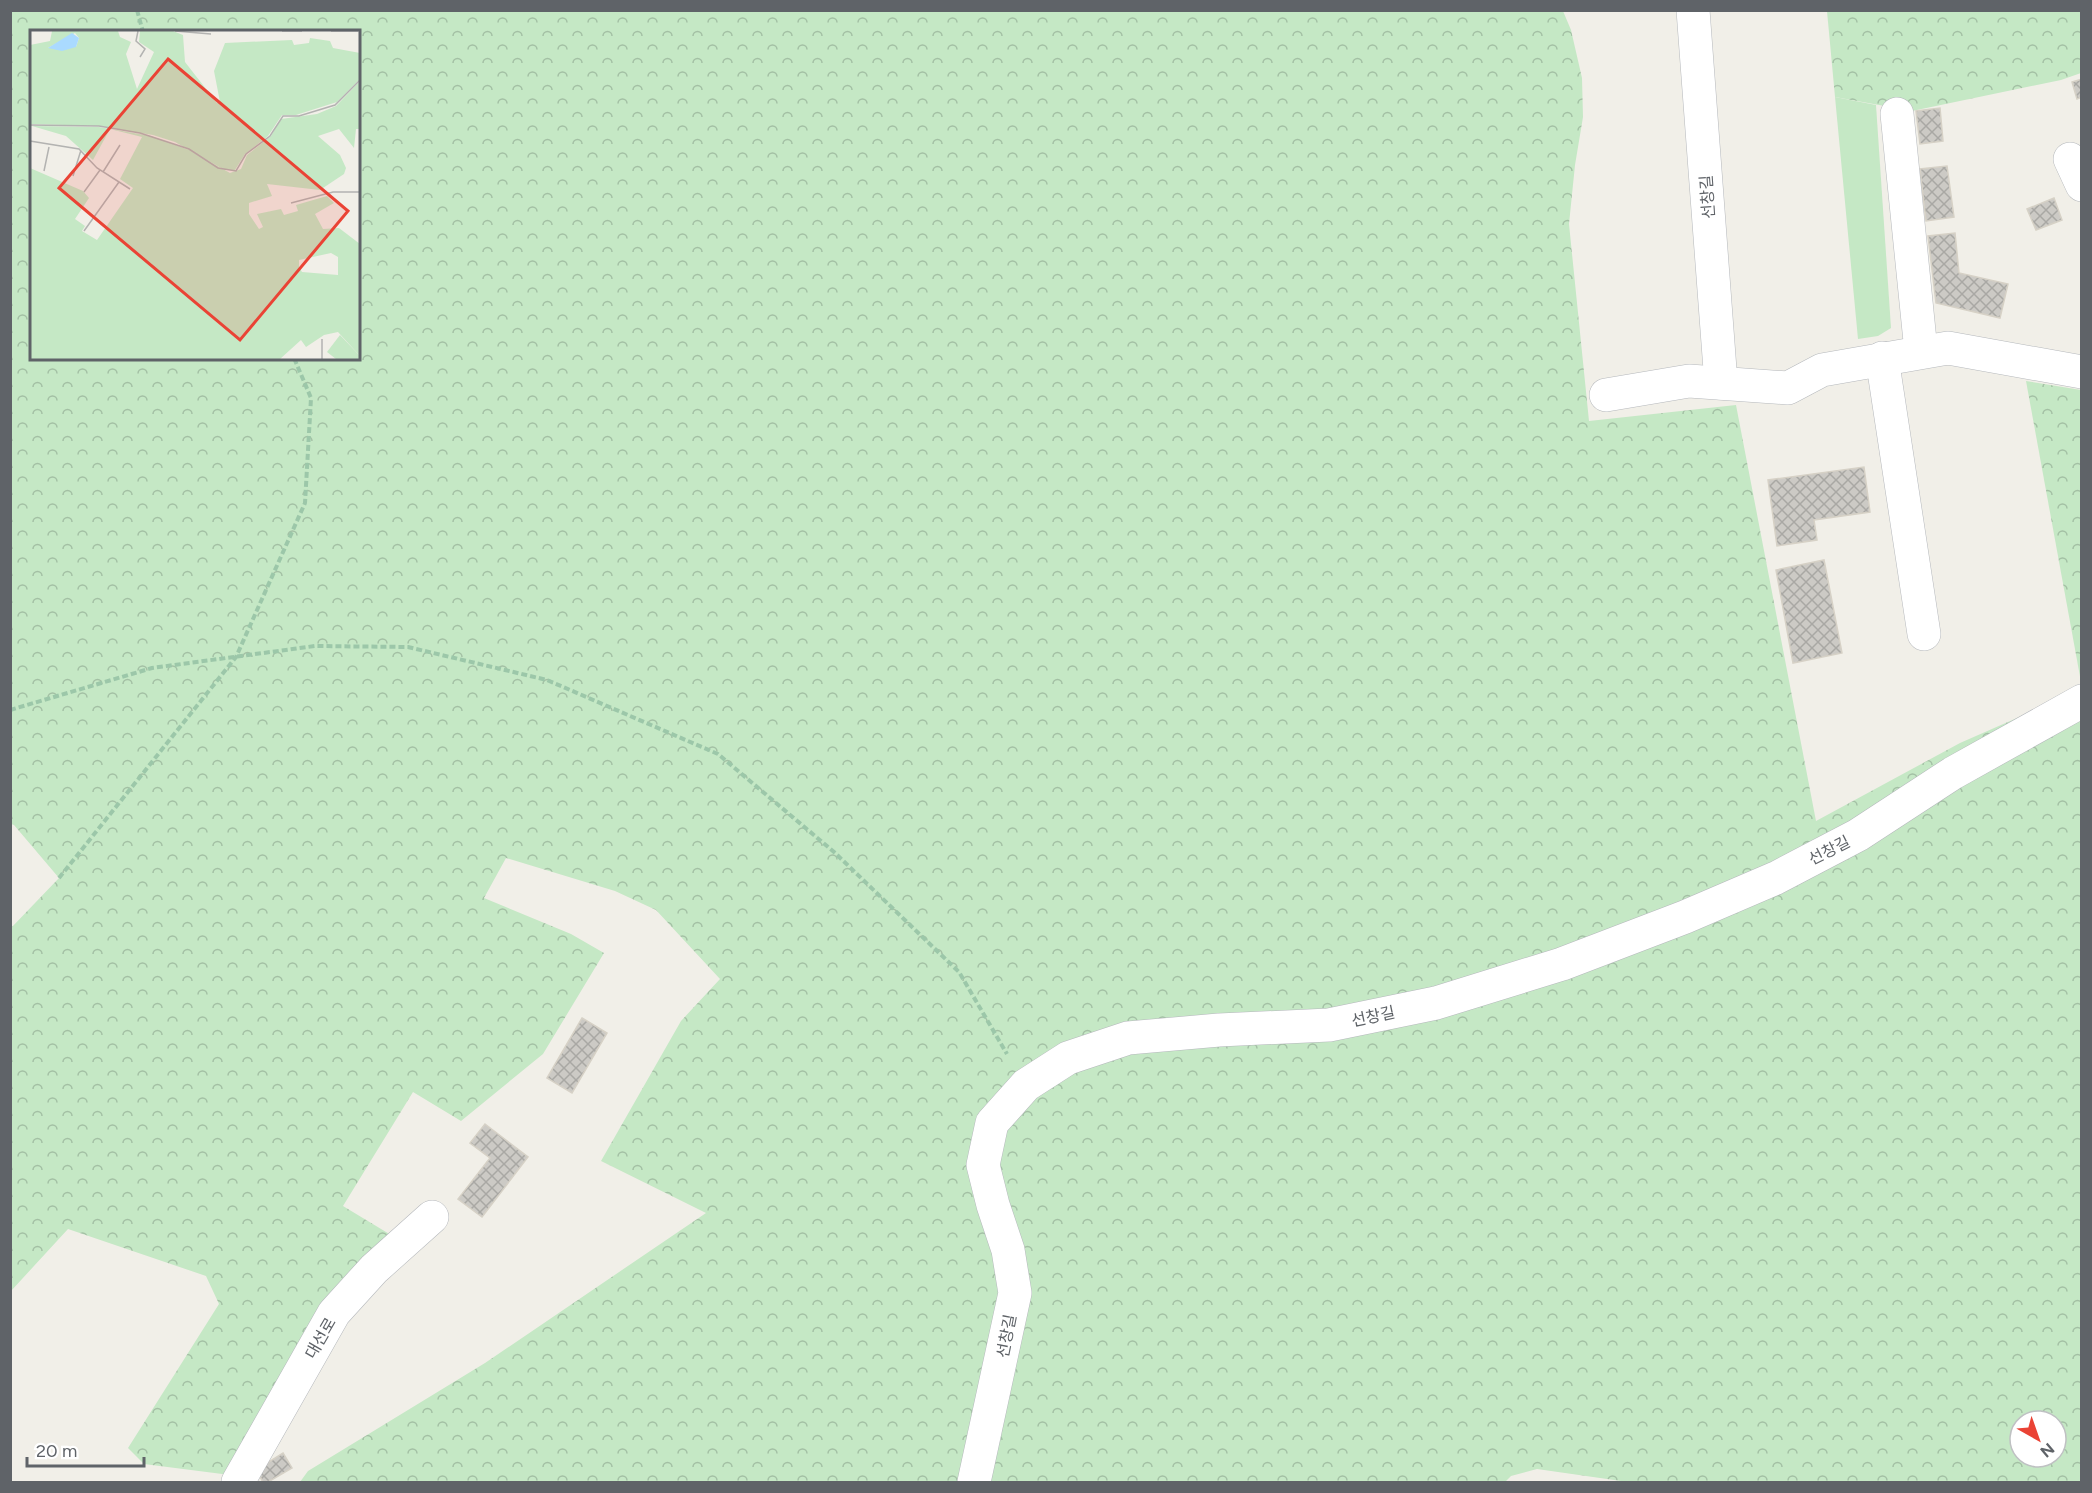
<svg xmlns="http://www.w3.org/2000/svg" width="2092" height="1493" font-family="Figtree,'Noto Sans KR',sans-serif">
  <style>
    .green { fill: #c5e8c5 }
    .forest { fill: url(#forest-crowns); fill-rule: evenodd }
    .building { fill: url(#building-cross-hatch); stroke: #d6d1c6; stroke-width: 1.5 }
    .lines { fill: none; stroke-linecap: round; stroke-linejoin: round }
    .minor-casing { stroke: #b5b8bc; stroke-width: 34 }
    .path { stroke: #9cc7a9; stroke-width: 4; stroke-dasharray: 6 3; stroke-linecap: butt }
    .minor { stroke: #fff; stroke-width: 33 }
    .labels { text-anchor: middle; stroke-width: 4.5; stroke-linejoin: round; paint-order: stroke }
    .street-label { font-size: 16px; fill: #5f6368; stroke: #fff }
    .inset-road { fill: none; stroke: #b3b3b1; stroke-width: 1.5 }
    .view { fill: #ea4335; fill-opacity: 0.15; stroke: #ea4335; stroke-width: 3 }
    .inset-edge { fill: none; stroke: #5f6368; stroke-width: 3 }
  </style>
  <defs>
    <pattern id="forest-crowns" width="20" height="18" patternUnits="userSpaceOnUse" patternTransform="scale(1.5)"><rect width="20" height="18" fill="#c5e8c5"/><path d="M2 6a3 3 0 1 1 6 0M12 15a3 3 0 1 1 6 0" fill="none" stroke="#a3c0a4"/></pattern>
    <pattern id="building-cross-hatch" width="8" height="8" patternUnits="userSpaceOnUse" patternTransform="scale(1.5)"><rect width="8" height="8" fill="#cccac5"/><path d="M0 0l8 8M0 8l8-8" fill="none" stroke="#a9a8a4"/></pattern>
  </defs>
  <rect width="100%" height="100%" fill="#f1efe8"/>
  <!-- green -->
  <polygon class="green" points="1835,97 1876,105 1891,328 1878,336 1858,339"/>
  <!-- forest -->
  <g class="forest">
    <path d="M11 11H1563L1571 30 1582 78 1583 117 1575 165 1569 224 1589 421 1736 405 1816 821 1960 743 2081 690 1821 842 1523 967 1326 1013 1130 1026 982 1116 999 1250 1003 1297 964 1482H300L308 1471 485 1363 706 1213 601 1161 681 1021 720 979 656 910 615 891 506 858 484 898 571 934 604 953 543 1054 461 1121 413 1092 343 1206 391 1235 230 1475 144 1464 128 1448 219 1304 206 1276 68 1229 11 1291V928L59 878 14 825 11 824ZM32 32H358V358H32Z"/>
    <polygon points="1827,11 2081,11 2081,73 2061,80 1912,111 1835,97"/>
    <polygon points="2026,381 2081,390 2081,682"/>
    <path d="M2081 710V1482H1628L1537 1469 1511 1476 1505 1482H986L1020 1324 997 1169 1005 1125 1045 1083 1133 1048 1566 973ZM2020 1421H2056V1457H2020Z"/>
  </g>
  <!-- building -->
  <g class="building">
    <polygon points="2082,79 2082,97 2077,99 2072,82"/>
    <polygon points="1940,108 1943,141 1920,144 1916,111"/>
    <polygon points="1947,166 1954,217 1926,221 1920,169"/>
    <polygon points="2054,198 2062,220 2036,230 2027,209"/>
    <polygon points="1955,233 1959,273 2008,284 2000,318 1936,303 1928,236"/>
    <polygon points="1864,467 1870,512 1814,520 1817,540 1777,546 1768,480"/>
    <polygon points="1824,560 1842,653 1793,663 1776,570"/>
    <polygon points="582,1018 607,1033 572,1093 547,1078"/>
    <polygon points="485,1124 528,1157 482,1217 458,1199 490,1158 470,1143"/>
    <polygon points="283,1453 292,1468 268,1482 263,1482 256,1470"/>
  </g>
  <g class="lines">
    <!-- minor casing -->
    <g class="minor-casing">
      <g id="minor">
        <polyline points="1693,10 1721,383"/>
        <polyline points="1897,114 1921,351"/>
        <polyline points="2070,159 2082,185"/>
        <polyline points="1882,358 1924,634"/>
        <polyline points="1606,395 1689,381 1788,388 1822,370 1948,348 2082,372"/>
        <polyline points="238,1482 334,1313 374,1269 432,1217"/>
        <polyline points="974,1482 1015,1293 1008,1250 993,1205 983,1165 992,1123 1026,1085 1068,1058 1128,1038 1219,1030 1329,1025 1436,1003 1562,964 1685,917 1776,878 1858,835 1953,773 2082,701"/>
      </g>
    </g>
    <!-- path -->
    <g class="path">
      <polyline points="137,10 143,32"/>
      <polyline points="10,710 152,668 315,646 408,647 547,680 718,754 834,852 959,972 1007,1054"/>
      <polyline points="59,878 236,657 305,503 311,398 294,358"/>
    </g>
    <!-- minor -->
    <use href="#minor" class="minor"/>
  </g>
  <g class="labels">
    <!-- street labels -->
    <g class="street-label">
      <text transform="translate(1707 197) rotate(-94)" y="6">선창길</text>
      <text transform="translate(1829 850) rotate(-27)" y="6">선창길</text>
      <text transform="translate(1373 1016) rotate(-12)" y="6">선창길</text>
      <text transform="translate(1006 1336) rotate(-79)" y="6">선창길</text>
      <text transform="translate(320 1338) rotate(-60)" y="6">대선로</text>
    </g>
  </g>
  <!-- overview -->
  <g transform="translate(30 30)">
    <rect width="330" height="330" fill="#f1efe8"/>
    <path d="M310 305 330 326V329H306L297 322Z" fill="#c5e8c5"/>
    <path d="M22 1H88L90 7 101 12 96 24 107 59 124 22 109 12 110 1H143L153 5 155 32 187 73 190 72 184 41 195 13 262 10 264 15 279 13 280 8 300 11 303 18 330 23V49L307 72 266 85H252L238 106 215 124 205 140H194L145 112 123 105 69 96 0 94V15L20 11ZM45 3 49 8 46 17 18 18ZM330 51V99H326L324 118 309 99 288 106 310 125 316 138 314 144 290 160 237 154 242 166 219 173V184L229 199 233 197 227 184 251 179 254 185 268 181 266 175 297 166 304 173 285 184 293 199 309 198 330 214V326L308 302 294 305 276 317 271 310 250 329H0V138L53 161 59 168 45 189 55 196 52 201 67 210 103 158 90 149 112 107 80 99 63 130 36 106 2 96 69 97 121 106 159 120 200 143 211 139 217 125 241 106 251 89 287 84 306 76ZM301 223 308 227V245L272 242 269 237V230Z" fill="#c5e8c5" fill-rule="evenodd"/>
    <path d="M42 3 49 8 46 17 32 21 18 18Z" fill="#aadaff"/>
    <path class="inset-road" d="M108 1 106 11 115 19 110 27M145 1 181 4M252 1H272M301 1H328M0 95 69 96 110 103 159 119 188 138 206 141 216 124 240 106 253 86H269L305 75 330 50M0 111 49 119 67 138 100 159M14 141 19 117M73 142 90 115M43 146 51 120M54 162 70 140M261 173 303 162H330M54 201 89 152M292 329V309"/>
    <path class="view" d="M138 29 318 181 210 310 29 158Z"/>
    <rect width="330" height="330" class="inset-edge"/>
  </g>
  <!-- border -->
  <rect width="2092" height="1493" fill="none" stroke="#5f6368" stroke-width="24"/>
  <!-- north arrow -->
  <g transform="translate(2038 1439) rotate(140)"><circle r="28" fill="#ffffff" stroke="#bfc1c3" stroke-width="1.5"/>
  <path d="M0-4.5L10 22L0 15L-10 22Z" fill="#ea4335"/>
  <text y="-9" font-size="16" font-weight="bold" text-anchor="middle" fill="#5f6368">N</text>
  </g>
  <!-- scale -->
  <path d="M27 1457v9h117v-9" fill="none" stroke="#5f6368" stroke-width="3"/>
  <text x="36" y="1457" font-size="18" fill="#5f6368" stroke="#ffffff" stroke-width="4.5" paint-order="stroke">20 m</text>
</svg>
